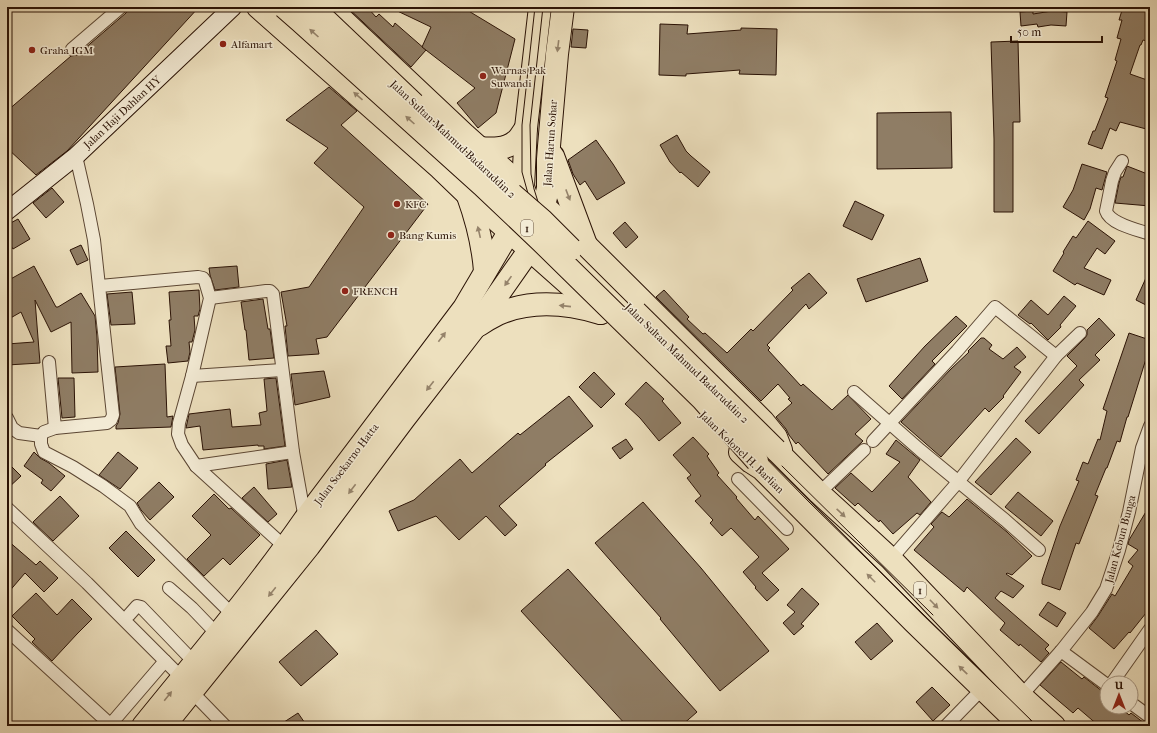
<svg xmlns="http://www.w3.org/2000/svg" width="1157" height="733" font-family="'IM FELL French Canon',serif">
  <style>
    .building { fill: #8f7d65; stroke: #2a1205 }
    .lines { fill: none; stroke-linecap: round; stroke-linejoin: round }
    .street-casing { stroke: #5b4633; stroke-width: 14 }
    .secondary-casing { stroke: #2a1205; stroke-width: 19 }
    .highway-casing { stroke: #2a1205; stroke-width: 24 }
    .street { stroke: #f3ebd5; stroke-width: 12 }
    .secondary { stroke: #f3ebd5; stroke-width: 17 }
    .highway { stroke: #ede0be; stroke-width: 22 }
    .tram { stroke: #2a1205; stroke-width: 1 }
    .highway-bridge-casing { stroke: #2a1205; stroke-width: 24; stroke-linecap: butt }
    .highway-bridge { stroke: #ede0be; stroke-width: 22 }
    .oneway { fill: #95836b }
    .poi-dot { fill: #8f2418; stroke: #f3ebd5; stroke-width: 1.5 }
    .labels { text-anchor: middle; stroke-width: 3; stroke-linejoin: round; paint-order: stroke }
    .shield { fill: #f3ebd5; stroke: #665343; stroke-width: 1 }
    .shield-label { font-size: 10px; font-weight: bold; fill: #2a1205 }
    .poi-label { font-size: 11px; fill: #2a1205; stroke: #f3ebd5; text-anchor: start }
    .street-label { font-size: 11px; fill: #2a1205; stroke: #f3ebd5 }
  </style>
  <rect width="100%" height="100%" fill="#ede0be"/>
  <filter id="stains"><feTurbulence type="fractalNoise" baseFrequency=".005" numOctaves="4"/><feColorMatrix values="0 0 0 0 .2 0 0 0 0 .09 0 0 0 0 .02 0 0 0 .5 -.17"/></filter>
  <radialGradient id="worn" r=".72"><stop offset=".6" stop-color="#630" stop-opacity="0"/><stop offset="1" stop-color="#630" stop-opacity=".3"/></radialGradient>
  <!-- building -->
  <g class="building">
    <polygon points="129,7 199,7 67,151 36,175 7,148 7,111 71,56 77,55 126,13"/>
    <polygon points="347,7 367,7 376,17 379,14 393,27 395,23 426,50 411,67"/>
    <polygon points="389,7 462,7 515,39 496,113 478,128 457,103 475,88 422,47 431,27"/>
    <polygon points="1123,7 1150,7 1150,42 1143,40 1141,45 1140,45 1130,74 1150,81 1150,130 1120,122 1116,131 1110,128 1102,149 1088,144 1093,131 1095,131 1108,98 1105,97 1117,61 1115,60 1121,39 1117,38 1122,20 1119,20"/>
    <polygon points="1033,11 1033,14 1052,11 1067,12 1066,26 1051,25 1038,27 1037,24 1021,26 1020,12"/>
    <polygon points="660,24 688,25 687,34 741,30 741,28 777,29 776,75 739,74 740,70 686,74 686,76 659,75"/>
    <polygon points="573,29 588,30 586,48 571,47"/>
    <polygon points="1018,41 1020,122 1013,122 1013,212 994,212 994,139 991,42"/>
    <polygon points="329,87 357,111 341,125 428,204 327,337 316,339 319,354 288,356 285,326 287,326 281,292 309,287 364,207 314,163 328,148 286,120"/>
    <polygon points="951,112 952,168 877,169 877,113"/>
    <polygon points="677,135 686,151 691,156 710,172 698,187 681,172 680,173 670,162 660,145"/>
    <polygon points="596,140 613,164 625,183 597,200 585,181 580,185 573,174 568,160"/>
    <polygon points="1082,164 1107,172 1102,190 1096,188 1090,209 1084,220 1063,207 1073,190"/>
    <polygon points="1127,166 1150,175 1150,206 1115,203 1119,183 1121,177 1123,177"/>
    <polygon points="52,188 64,202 46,218 33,203"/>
    <polygon points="855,201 884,215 872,240 843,226"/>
    <polygon points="18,219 30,239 13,249 7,240 7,225"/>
    <polygon points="1088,221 1115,241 1105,254 1097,248 1084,268 1111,280 1104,295 1077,283 1075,285 1053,271 1064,253 1063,252 1073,236 1076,238"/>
    <polygon points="625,222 638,237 626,248 613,233"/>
    <polygon points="81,245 88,260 77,265 70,250"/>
    <polygon points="920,258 928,281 866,302 857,279"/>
    <polygon points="34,266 56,307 58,307 81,293 95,316 97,337 98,372 72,373 71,322 51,332 35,300 40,363 7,365 7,344 34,342 21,312 7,320 7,281"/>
    <polygon points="237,266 239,287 215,290 210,275 209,268"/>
    <polygon points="1150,269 1150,301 1146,305 1136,300"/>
    <polygon points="809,273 827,293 809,309 806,304 767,345 770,348 768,350 801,386 803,384 832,410 848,395 871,419 855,434 863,441 828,474 798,442 796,444 789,435 786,429 776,417 792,403 788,399 790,398 778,384 761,401 656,297 664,290 689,317 687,319 703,334 705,333 727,353 751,329 753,331 793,290 791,288"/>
    <polygon points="199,290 200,309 198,316 194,316 195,330 192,342 189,342 190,352 188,361 168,363 166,346 171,346 169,320 171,320 169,292"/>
    <polygon points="132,292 135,324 111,325 107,294"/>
    <polygon points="1064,296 1076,306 1060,325 1061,327 1048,340 1031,323 1030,324 1018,315 1031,300 1048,315"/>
    <polygon points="263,299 268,329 270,329 274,358 249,360 246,330 245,330 241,302"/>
    <polygon points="956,316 967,326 932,361 935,364 902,399 889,386 925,346"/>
    <polygon points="1099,318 1115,335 1095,355 1100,360 1079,380 1084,385 1039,434 1025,421 1077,366 1067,356 1085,338 1087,335 1087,330"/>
    <polygon points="1129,333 1150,340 1150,350 1145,362 1128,417 1127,417 1120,442 1117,441 1107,468 1106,468 1095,495 1098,496 1079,544 1076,543 1060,590 1042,584 1042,580 1060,526 1079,481 1076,480 1083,462 1088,464 1098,439 1100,440 1107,411 1103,409"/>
    <polygon points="981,338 984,338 992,345 989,349 1003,359 1017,347 1026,357 1014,367 1021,372 1003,396 1004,397 989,412 985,408 941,457 901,422 951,369 969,352 968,351"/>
    <polygon points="165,364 167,417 173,416 171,427 116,429 116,426 118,423 120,414 115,367"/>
    <polygon points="324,371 330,397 295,405 291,374"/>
    <polygon points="594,372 615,394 601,408 579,387"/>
    <polygon points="58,378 74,378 75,417 62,418"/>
    <polygon points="276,378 285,446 264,449 264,446 258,446 258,445 203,450 200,426 186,428 189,414 230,409 232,427 261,425 259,413 267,411 264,379"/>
    <polygon points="646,382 664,399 662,401 681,423 659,441 640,418 625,404"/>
    <polygon points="569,396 593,426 545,464 546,465 499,506 517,525 505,536 486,516 459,540 436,516 398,531 389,511 414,500 460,459 472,473 518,433 520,435"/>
    <polygon points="693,437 709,454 707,456 719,473 717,475 737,497 736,498 755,520 758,516 789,549 762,573 779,590 767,601 755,588 756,587 743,572 759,557 731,528 722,536 710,523 713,520 695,501 701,496 687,478 691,475 673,455"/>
    <polygon points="1016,438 1031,452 991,495 975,482"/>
    <polygon points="626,439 633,449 620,459 612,448"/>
    <polygon points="896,440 920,460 908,477 931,502 920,515 917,513 893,534 880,520 879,522 858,503 855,506 835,488 851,473 872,492 900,462 886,454"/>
    <polygon points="34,452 40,458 49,463 65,476 51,491 41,483 43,480 24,466"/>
    <polygon points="118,452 138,468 120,489 99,475"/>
    <polygon points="287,460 292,487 268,489 266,464"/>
    <polygon points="7,462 21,476 7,489"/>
    <polygon points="159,482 174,497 150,520 141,510 137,503"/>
    <polygon points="254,487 277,514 268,522 242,498"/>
    <polygon points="1018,492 1053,521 1041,536 1005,507"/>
    <polygon points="214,494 229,509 231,508 260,535 230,565 223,558 204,576 187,559 211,535 192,516"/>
    <polygon points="60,496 79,516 53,541 33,522"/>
    <polygon points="967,499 1007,532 1032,556 1012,575 1007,573 1006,574 1024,586 1013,598 1001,591 995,598 1049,645 1045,649 1049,653 1041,662 1020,644 1019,646 1000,630 1005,623 967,587 964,592 914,550 934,527 931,524 942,512 949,517"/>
    <polygon points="643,502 701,568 769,651 720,691 660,619 661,618 595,543"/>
    <polygon points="1150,505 1150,608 1130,633 1129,632 1114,649 1089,628 1098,616 1112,594 1115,596 1133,566 1128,562 1138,550 1128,544 1129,540"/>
    <polygon points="126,531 155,560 138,577 109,548"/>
    <polygon points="7,540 36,565 40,561 58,578 44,592 25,573 7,594"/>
    <polygon points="568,569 697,712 681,726 627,726 521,611"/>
    <polygon points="802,588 819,604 801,624 804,626 794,635 783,623 795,612 787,605"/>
    <polygon points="36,593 57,615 72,599 92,619 77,634 52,661 32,642 35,639 12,616"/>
    <polygon points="1048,602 1066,613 1057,627 1039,615"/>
    <polygon points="877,623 893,641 871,660 855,642"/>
    <polygon points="316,630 338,654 301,686 279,662"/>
    <polygon points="1061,662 1082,679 1084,677 1107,695 1107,707 1120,707 1129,715 1131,713 1148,726 1099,726 1078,708 1073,713 1040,685"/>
    <polygon points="932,687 950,705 933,721 916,702"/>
    <polygon points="298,713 307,726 278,726"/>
  </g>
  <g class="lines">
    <!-- street casing -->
    <g class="street-casing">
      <g id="street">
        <polyline points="72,49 121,7"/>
        <polyline points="76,156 87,204 94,240 113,415 111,420 107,423 55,428 44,432 41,436 41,444 44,452 73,467 103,486 130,506 141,524 233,615"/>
        <path d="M1122 161 1115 172 1112 181 1106 211C1110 224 1138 230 1150 234"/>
        <polyline points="100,286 198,277 203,278 205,281 210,298 192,376 179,423 178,434 182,445 196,466 285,547"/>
        <polyline points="210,298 266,291 270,291 273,294 293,452 305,519"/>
        <polyline points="49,362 55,428"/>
        <polyline points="192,376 282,370"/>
        <polyline points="854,392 920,450 1005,520 1039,550"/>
        <polyline points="7,418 12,428 19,433 41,436"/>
        <polyline points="873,441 957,351 995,307 1056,356"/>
        <polyline points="196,466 293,452"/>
        <polyline points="738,479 787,529"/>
        <polyline points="819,493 864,450"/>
        <polyline points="7,508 87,583 182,678"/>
        <polyline points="891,559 958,482 1056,356 1080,333"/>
        <polyline points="169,588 192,608 217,634"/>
        <polyline points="129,615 137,606 141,607 194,662"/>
        <polyline points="7,630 112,726"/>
        <polyline points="1061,651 1107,685"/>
        <polyline points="1112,683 1150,629"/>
        <polyline points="191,691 225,726"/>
        <polyline points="1021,696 1061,651 1092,612 1106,589 1119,550 1129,512 1142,448 1150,426"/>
        <polyline points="1131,703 1150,717"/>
        <polyline points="110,725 165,661"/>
        <polyline points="946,726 983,688"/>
      </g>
    </g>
    <!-- secondary casing -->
    <g class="secondary-casing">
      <polyline id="secondary" points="7,211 76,156 233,7"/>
    </g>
    <!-- highway casing -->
    <g class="highway-casing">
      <g id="highway">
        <polyline points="258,7 440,168 467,194 601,313"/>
        <polyline points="329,7 465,135 523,187 526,195"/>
        <path d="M479 148C491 149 506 150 516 141 520 138 523 132 526 128"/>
        <polyline points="553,156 585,242"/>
        <path d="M468 196C477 221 483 245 485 271"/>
        <polyline points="544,206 587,246 763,421 776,437 781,450"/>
        <path d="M479 325C485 321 492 317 498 314 530 300 567 303 600 313"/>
        <polyline points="776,450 819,493 891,559 1021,696 1054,726"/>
        <polyline points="740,452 751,462 762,469 914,622 1021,726"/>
        <path d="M143 726C198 658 255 591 305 519L464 308 509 232 523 187 526 128 540 7"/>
        <polyline points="164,726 309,546 404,419 476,326 530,249 544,206 548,188 548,159 549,146 557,54 563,7"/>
      </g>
    </g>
    <!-- street -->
    <use href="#street" class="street"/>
    <!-- secondary -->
    <use href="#secondary" class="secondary"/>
    <!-- highway -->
    <use href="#highway" class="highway"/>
    <!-- tram -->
    <g class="tram">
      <polyline points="535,7 522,125 522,172 532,208 541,227 550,244 565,261 654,344 809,502 1037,726"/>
      <polyline points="543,7 530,125 531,174 534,189 539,205 556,240 570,255 626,310"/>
      <polyline points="782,466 933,615"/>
    </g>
    <!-- highway-bridge casing -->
    <g class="highway-bridge-casing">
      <g id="highway-bridge">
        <polyline points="284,7 300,21 482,185 541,241 703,400 757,461"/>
        <polyline points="312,7 414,104"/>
        <polyline points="512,194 542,220 571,249"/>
        <polyline points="636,312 776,450"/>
      </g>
    </g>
    <!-- highway-bridge -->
    <use href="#highway-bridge" class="highway-bridge"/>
  </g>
  <!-- one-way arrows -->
  <defs><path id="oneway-solid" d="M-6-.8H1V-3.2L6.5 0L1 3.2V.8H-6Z"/></defs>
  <g class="oneway">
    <use href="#oneway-solid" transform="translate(314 33) rotate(-138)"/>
    <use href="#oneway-solid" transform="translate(558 46) rotate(97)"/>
    <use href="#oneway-solid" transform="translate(358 96) rotate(-139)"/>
    <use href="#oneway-solid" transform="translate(410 120) rotate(-138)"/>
    <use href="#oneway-solid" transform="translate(568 195) rotate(69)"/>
    <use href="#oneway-solid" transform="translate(479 232) rotate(-103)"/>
    <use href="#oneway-solid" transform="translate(508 281) rotate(125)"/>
    <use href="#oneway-solid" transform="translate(565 306) rotate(-174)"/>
    <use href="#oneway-solid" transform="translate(442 337) rotate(-53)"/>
    <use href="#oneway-solid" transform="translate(430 386) rotate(128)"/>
    <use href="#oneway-solid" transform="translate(352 489) rotate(127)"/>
    <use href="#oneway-solid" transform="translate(841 513) rotate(43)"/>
    <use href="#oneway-solid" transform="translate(871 578) rotate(-135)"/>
    <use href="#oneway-solid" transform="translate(272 592) rotate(129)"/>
    <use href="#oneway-solid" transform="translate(934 604) rotate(46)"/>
    <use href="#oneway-solid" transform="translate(963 670) rotate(-136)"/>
    <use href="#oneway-solid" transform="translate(168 696) rotate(-51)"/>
  </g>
  <!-- markers -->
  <g class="poi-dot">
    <circle cx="223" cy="44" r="4"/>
    <circle cx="32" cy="50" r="4"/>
    <circle cx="483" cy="76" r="4"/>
    <circle cx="397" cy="204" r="4"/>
    <circle cx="391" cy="235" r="4"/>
    <circle cx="345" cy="291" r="4"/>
  </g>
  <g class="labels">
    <!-- shield labels -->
    <g class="shield">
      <rect x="521" y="220" width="12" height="16" rx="3"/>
      <rect x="914" y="582" width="12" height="16" rx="3"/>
    </g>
    <g class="shield-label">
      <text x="527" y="232">1</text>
      <text x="920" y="594">1</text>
    </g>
    <!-- poi labels -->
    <g class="poi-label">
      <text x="231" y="48">Alfamart</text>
      <text x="40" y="54">Graha IGM</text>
      <text x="491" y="74">Warnas Pak<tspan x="491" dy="13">Suwandi</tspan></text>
      <text x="405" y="208">KFC</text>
      <text x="399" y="239">Bang Kumis</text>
      <text x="353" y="295">FRENCH</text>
    </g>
    <!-- street labels -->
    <g class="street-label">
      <text transform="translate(122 112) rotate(-43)" y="4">Jalan Haji Dahlan HY</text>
      <text transform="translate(453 139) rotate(43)" y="4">Jalan Sultan Mahmud Badaruddin 2</text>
      <text transform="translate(550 143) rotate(-86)" y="4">Jalan Harun Sohar</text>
      <text transform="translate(687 363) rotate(44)" y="4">Jalan Sultan Mahmud Badaruddin 2</text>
      <text transform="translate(742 452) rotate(44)" y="4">Jalan Kolonel H. Barlian</text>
      <text transform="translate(346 464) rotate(-53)" y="4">Jalan Soekarno Hatta</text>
      <text transform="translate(1120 539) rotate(-75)" y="4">Jalan Kebun Bunga</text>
    </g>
  </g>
  <!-- margin -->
  <rect width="1157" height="733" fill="none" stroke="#ede0be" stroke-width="24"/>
  <rect x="8" y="8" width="1141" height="717" fill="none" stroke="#2a1205" stroke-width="2"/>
  <rect x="12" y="12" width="1133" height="709" fill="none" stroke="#2a1205"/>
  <!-- north arrow -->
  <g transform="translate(1119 695)"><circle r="19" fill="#f3ebd5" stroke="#a39482"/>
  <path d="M0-3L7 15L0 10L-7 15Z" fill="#8f2418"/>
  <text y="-6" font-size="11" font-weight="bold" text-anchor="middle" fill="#2a1205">U</text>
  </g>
  <!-- scale -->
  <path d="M1011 36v6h91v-6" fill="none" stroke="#2a1205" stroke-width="2"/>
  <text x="1017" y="36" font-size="12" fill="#2a1205" stroke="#f3ebd5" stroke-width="3" paint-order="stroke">50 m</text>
  <rect width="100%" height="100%" filter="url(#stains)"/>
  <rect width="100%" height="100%" fill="url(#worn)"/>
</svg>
